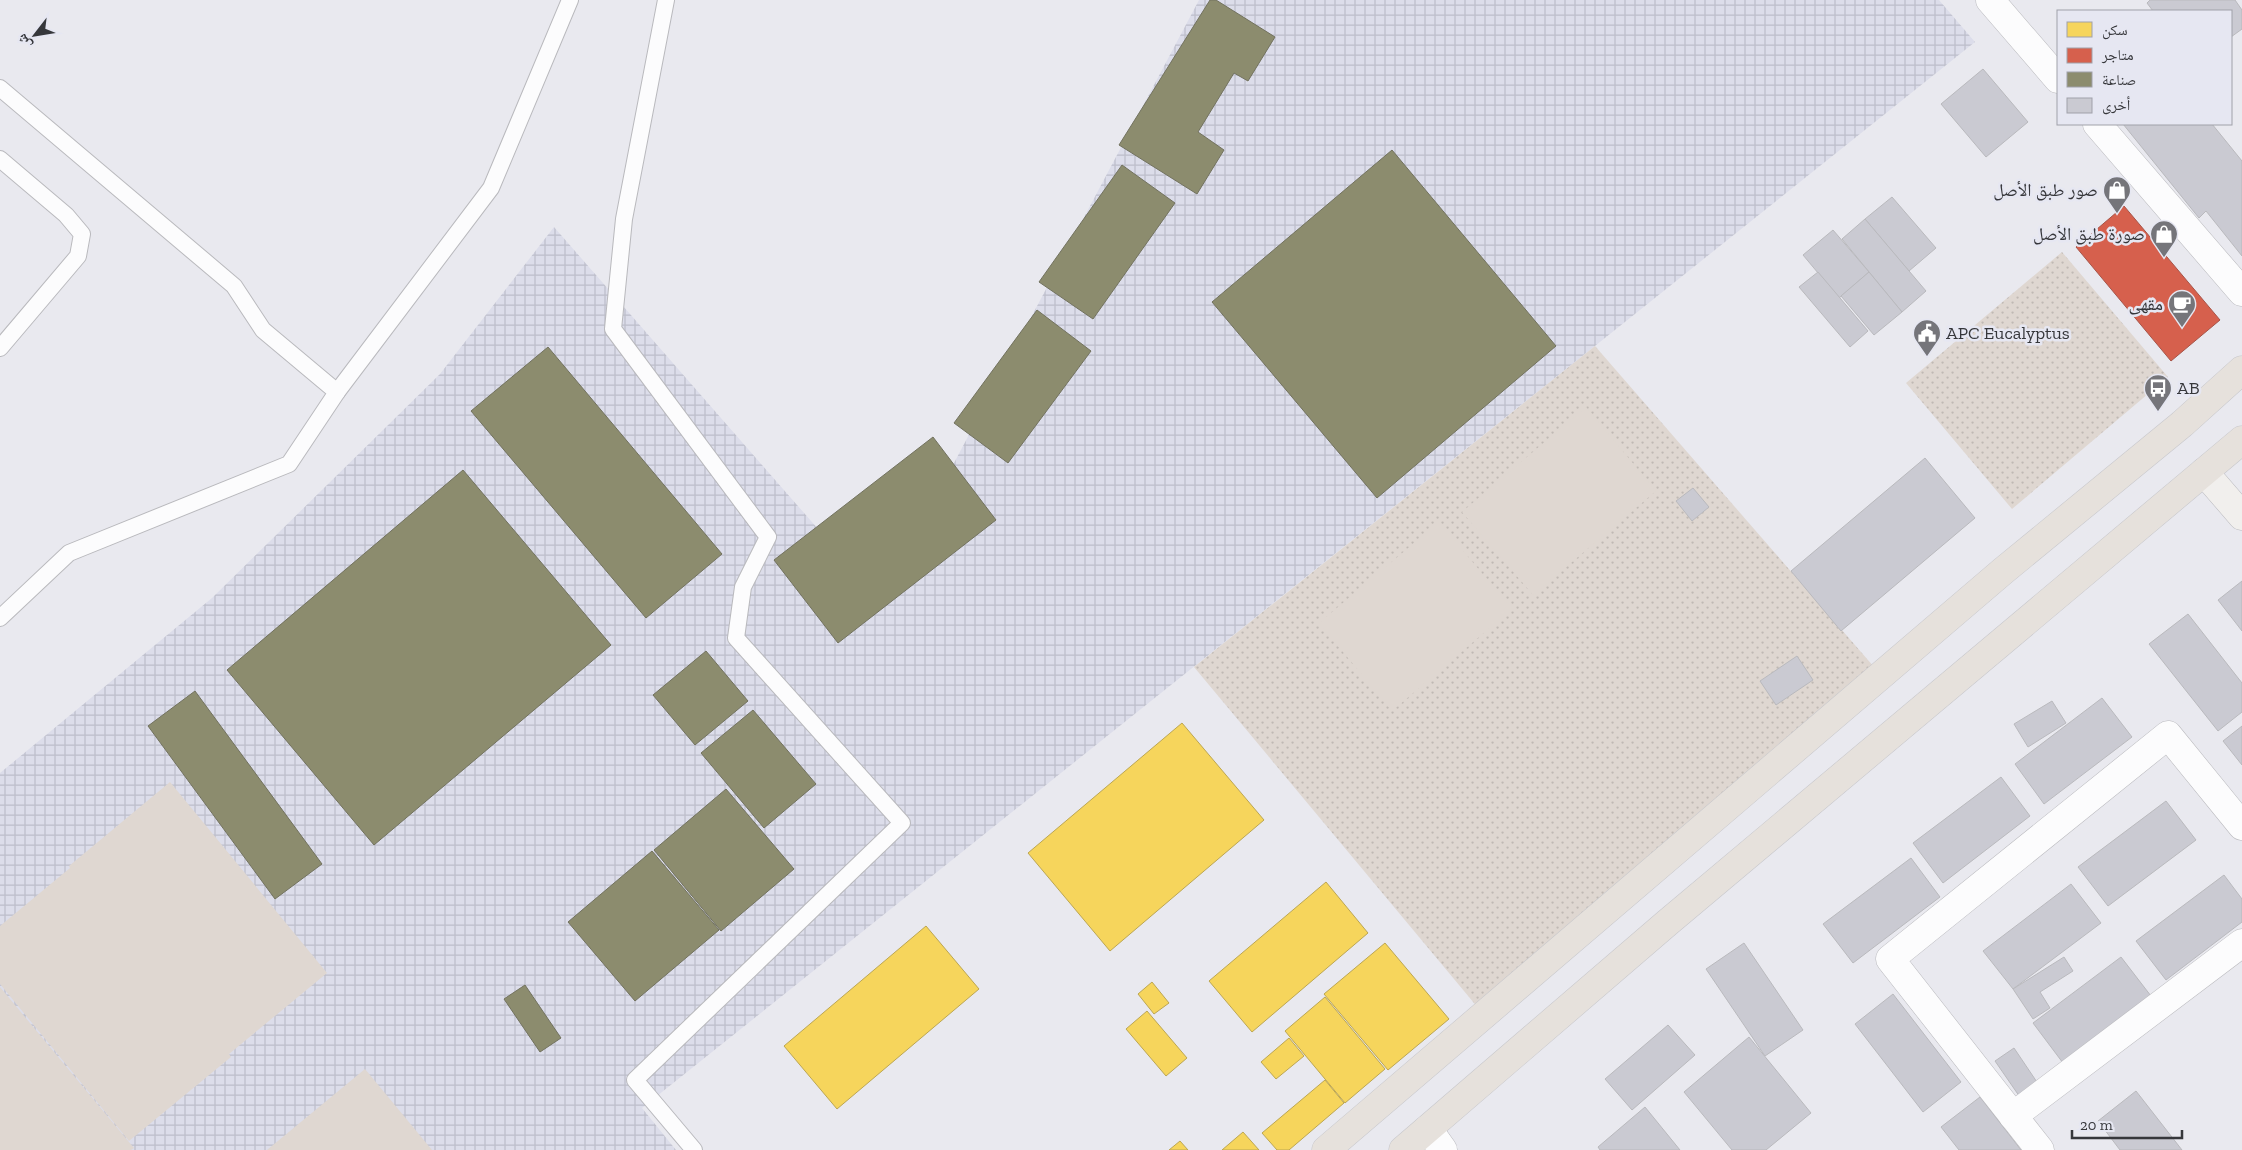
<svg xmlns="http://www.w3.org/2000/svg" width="2242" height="1150" font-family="'Zilla Slab','Noto Naskh Arabic',serif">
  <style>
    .industrial { fill: url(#industrial-grid) }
    .green { fill: url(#green-dots) }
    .pitch { fill: #dfd7d1 }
    .homes { fill: #f6d55c; stroke: #bca652 }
    .shops { fill: #d6604d; stroke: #a65448 }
    .industry { fill: #8c8c6e; stroke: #72725f }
    .building { fill: #cacad2; stroke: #b9b9bd }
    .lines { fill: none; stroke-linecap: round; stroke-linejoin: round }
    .lane-casing { stroke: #b9b9bd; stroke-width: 18 }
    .street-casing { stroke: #b9b9bd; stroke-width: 29 }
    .secondary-casing { stroke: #b9b9bd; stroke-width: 29 }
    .primary-casing { stroke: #c7c7cb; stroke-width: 29 }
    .lane { stroke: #fcfcfd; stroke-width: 16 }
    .street { stroke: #fcfcfd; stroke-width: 28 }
    .secondary { stroke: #f1efed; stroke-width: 28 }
    .primary { stroke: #e6e1dc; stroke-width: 28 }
    .labels { text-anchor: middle; stroke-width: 5; stroke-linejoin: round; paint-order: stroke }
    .poi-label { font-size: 18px; fill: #36373b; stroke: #e6e7f2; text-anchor: end }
  </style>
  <defs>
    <pattern id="industrial-grid" width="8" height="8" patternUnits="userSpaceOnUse" patternTransform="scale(1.25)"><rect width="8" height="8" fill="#dcddea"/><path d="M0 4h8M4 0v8" fill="none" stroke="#bdbeca"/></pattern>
    <pattern id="green-dots" width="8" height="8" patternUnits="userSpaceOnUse" patternTransform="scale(1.25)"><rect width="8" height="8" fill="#dfd7d1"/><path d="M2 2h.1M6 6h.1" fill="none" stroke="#c0b9b4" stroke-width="1.8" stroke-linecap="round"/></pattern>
  </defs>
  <rect width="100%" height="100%" fill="#e9e9ef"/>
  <!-- industrial -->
  <polygon class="industrial" points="1199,0 1939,0 1975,42 642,1108 676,1150 0,1150 0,773 212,598 440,374 554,227 881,601"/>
  <!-- green -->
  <g class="green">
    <polygon points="2062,252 2168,377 2012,509 1906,383"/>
    <polygon points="1595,346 1881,675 1484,1015 1194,667"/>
  </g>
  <!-- pitch -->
  <g class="pitch">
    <polygon points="1586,407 1656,491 1533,595 1462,512"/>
    <polygon points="1439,522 1512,609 1392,711 1319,623"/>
    <polygon points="170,782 327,973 229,1054 231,1057 129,1141 0,984 0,926 70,868 69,866"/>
    <polygon points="0,987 134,1148 131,1150 0,1150"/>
    <polygon points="365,1069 432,1150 267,1150"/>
  </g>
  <!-- homes -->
  <g class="homes">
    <polygon points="1182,723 1264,820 1110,951 1028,853"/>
    <polygon points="1326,882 1368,933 1252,1032 1209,981"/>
    <polygon points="926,926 979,989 837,1109 784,1046"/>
    <polygon points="1385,943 1449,1019 1388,1070 1324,994"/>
    <polygon points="1152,982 1169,1003 1154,1014 1138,994"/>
    <polygon points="1325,997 1385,1069 1345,1103 1285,1031"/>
    <polygon points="1147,1011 1187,1058 1166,1076 1126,1029"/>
    <polygon points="1289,1038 1304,1056 1276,1079 1261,1062"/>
    <polygon points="1325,1080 1344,1103 1289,1150 1277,1150 1262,1133"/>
    <polygon points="1243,1132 1259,1150 1222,1150"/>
    <polygon points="1180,1141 1188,1150 1169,1150"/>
  </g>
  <!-- shops -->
  <polygon class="shops" points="2124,206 2220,320 2171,361 2076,247"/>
  <!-- industry -->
  <g class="industry">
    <polygon points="1210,0 1216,0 1275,37 1248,81 1234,73 1198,132 1224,150 1197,194 1119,145"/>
    <polygon points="1392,150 1556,346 1377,498 1212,302"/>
    <polygon points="1122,165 1175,203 1093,319 1039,282"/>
    <polygon points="1037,310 1091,351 1008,463 954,423"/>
    <polygon points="548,347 722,554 646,618 471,411"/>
    <polygon points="933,437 996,520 838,643 774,560"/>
    <polygon points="463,470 611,645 374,845 227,670"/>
    <polygon points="706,651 748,701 695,745 653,695"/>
    <polygon points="195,691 322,864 275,899 148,726"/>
    <polygon points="753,710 816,784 764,828 701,753"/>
    <polygon points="726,789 794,869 721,931 654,850"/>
    <polygon points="652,851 719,930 635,1001 568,922"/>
    <polygon points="525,985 561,1038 540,1052 504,999"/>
  </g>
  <!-- building -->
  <g class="building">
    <polygon points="2150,0 2235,0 2242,10 2242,29 2231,37 2231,11 2153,11 2147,3"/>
    <polygon points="1983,69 2028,122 1986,157 1941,104"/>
    <polygon points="2123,124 2212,124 2242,161 2242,256 2206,211 2199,218"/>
    <polygon points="1892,197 1936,248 1909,271 1865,219"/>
    <polygon points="1865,219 1926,291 1902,312 1842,239"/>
    <polygon points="1833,230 1869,272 1839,298 1803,255"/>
    <polygon points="1818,272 1868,331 1850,347 1799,287"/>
    <polygon points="1869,272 1902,312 1874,335 1841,296"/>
    <polygon points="1925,458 1975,518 1841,631 1791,571"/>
    <polygon points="1693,488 1709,507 1692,521 1676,501"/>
    <polygon points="2242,581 2242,631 2218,600"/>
    <polygon points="2188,614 2242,683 2242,712 2218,731 2149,644"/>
    <polygon points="1797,656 1813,680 1776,705 1760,681"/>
    <polygon points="2102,698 2132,737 2044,804 2015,764"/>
    <polygon points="2052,701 2066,723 2028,747 2014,724"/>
    <polygon points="2242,726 2242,765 2223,741"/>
    <polygon points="2001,777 2030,816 1943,883 1913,843"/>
    <polygon points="2166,801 2196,840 2108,906 2078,867"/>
    <polygon points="1911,858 1940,897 1853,963 1823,924"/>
    <polygon points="2224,875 2242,899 2242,922 2166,980 2136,941"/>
    <polygon points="2071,884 2101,923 2013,989 1983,951"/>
    <polygon points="1744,943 1803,1030 1765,1056 1706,969"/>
    <polygon points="2064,957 2073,971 2040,992 2050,1008 2033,1019 2013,989"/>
    <polygon points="2121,957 2151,996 2063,1063 2033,1023"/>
    <polygon points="1893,994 1961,1082 1923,1112 1855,1024"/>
    <polygon points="1668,1025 1695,1055 1632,1110 1605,1079"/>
    <polygon points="1749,1037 1811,1113 1766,1150 1732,1150 1684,1092"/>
    <polygon points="2014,1048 2043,1091 2024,1103 1995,1061"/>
    <polygon points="2136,1091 2182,1150 2120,1150 2098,1121"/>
    <polygon points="1980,1097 2021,1150 1959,1150 1941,1127"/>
    <polygon points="1645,1107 1680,1150 1600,1150 1598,1147"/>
  </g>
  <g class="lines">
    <!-- lane casing -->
    <g class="lane-casing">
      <g id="lane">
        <polyline points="666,0 624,219 613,329 768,537 743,587 736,638 902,823 635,1080 694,1150"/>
        <polyline points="0,88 234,286 263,330 337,392 289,464 69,553 0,618"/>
        <polyline points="0,159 66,215 82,234 78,256 0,348"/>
        <polyline points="337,392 491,188 570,0"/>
      </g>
    </g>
    <!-- street casing -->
    <g class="street-casing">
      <g id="street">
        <polyline points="1990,0 2058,79"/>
        <polyline points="2097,124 2242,292"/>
        <polyline points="2013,1116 2242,943"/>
        <polyline points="1428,1129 1443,1150"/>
        <polyline points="2040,1150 1890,959 2168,735 2242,826"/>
      </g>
    </g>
    <!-- secondary casing -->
    <g class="secondary-casing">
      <polyline id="secondary" points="2204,472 2242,516"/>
    </g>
    <!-- primary casing -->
    <g class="primary-casing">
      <g id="primary">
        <polyline points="1326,1150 2003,571 2182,424 2242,370"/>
        <polyline points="1403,1150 1667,923 2242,440"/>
      </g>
    </g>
    <!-- lane -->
    <use href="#lane" class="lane"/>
    <!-- street -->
    <use href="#street" class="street"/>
    <!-- secondary -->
    <use href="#secondary" class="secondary"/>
    <!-- primary -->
    <use href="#primary" class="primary"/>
  </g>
  <!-- icons -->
  <defs>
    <g id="shop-pin" transform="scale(1.4375)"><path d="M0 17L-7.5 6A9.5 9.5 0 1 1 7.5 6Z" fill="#75757a" stroke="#e6e7f2"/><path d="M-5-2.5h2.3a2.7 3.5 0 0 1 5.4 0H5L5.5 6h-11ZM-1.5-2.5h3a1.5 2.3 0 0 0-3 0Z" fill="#fff"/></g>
    <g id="cafe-pin" transform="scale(1.4375)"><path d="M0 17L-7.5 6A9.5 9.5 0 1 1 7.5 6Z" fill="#75757a" stroke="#e6e7f2"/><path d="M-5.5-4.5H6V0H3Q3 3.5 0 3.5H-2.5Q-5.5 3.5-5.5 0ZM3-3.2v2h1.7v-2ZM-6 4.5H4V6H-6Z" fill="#fff"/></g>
    <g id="civic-pin" transform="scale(1.4375)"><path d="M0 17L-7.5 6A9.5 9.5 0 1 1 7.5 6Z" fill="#75757a" stroke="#e6e7f2"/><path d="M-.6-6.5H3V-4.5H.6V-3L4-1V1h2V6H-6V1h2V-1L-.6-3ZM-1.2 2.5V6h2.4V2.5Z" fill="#fff"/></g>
    <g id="bus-pin" transform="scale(1.4375)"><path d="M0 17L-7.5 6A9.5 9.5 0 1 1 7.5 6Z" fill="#75757a" stroke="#e6e7f2"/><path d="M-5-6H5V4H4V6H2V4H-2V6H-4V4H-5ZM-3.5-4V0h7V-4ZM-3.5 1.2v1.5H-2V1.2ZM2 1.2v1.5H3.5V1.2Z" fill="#fff"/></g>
  </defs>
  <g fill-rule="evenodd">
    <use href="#shop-pin" x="2117" y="190"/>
    <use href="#shop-pin" x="2164" y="234"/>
    <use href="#cafe-pin" x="2182" y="304"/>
    <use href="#civic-pin" x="1927" y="333"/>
    <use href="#bus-pin" x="2158" y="388"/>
  </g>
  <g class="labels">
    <!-- poi labels -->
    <g class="poi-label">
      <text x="2098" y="196">صور طبق الأصل</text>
      <text x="2145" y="240">صورة طبق الأصل</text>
      <text x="2163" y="310">مقهى</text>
      <text x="1946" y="339" text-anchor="start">APC Eucalyptus</text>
      <text x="2177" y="394" text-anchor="start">AB</text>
    </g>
  </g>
  <!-- legend -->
  <rect x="2057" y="10" width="175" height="115" fill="#e6e7f2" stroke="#a0a1a9"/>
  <rect x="2067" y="22" width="25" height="15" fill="#f6d55c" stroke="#a0a1a9"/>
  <text x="2102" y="35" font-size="15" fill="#36373b">سكن</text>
  <rect x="2067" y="48" width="25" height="15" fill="#d6604d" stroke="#a0a1a9"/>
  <text x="2102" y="60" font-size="15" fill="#36373b">متاجر</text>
  <rect x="2067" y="72" width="25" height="15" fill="#8c8c6e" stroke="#a0a1a9"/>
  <text x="2102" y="85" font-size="15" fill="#36373b">صناعة</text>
  <rect x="2067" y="98" width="25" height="15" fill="#cacad2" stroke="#a0a1a9"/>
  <text x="2102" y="110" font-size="15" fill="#36373b">أخرى</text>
  <!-- north arrow -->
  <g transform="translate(35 35) rotate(239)" stroke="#e6e7f2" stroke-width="4" paint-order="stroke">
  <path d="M0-4L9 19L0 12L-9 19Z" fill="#36373b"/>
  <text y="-8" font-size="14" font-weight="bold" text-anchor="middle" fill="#36373b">ش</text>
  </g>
  <!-- scale -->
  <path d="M2072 1130v8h110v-8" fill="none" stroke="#36373b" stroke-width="2.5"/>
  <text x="2080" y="1130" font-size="15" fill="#36373b" stroke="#e6e7f2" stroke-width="4" paint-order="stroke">20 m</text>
</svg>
